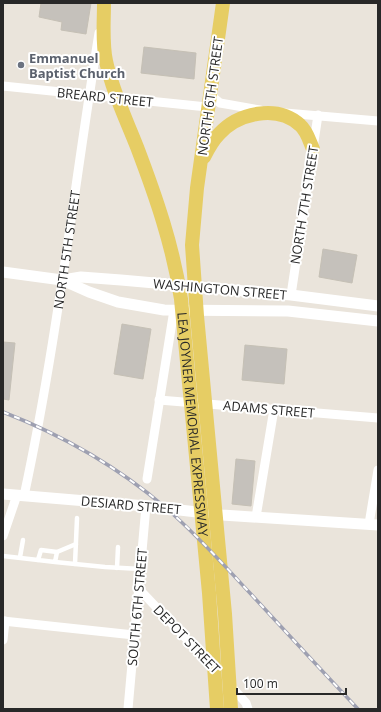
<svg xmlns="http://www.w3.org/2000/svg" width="381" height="712" font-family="'Open Sans',sans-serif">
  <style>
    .building { fill: #c5c1bb; stroke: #c5c0b5 }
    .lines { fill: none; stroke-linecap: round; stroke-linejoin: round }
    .service { stroke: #fff; stroke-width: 4.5 }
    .minor { stroke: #fff; stroke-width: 9 }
    .tertiary { stroke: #fff; stroke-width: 11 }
    .primary { stroke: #e6cd64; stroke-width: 14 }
    .rail-casing { stroke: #9ea0b1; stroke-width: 3.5 }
    .rail { stroke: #fff; stroke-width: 2; stroke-dasharray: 6; stroke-linecap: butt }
    .worship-dot { fill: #6b7280; stroke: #fff; stroke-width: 1.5 }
    .labels { text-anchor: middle; stroke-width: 4; stroke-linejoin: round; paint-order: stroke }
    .worship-label { font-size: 13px; font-weight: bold; fill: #5b616d; stroke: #fff; text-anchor: start }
    .street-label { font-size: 13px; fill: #282828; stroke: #fff }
  </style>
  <rect width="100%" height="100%" fill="#eae4db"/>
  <!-- building -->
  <g class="building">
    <polygon points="41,3 91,3 86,34 61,30 62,22 39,17"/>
    <polygon points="144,47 196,53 194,79 141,73"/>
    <polygon points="323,249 357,255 352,283 319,277"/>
    <polygon points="122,324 151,329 143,379 114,374"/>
    <polygon points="3,342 15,343 9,400 3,399"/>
    <polygon points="245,345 287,349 284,384 242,380"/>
    <polygon points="236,459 255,461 251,506 232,504"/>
  </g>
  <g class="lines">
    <!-- service -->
    <g class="service">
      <polyline points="57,552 76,544"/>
      <polyline points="3,556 38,560"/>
      <polyline points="20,557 23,540"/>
      <polyline points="55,562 38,560 41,550 57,552 55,562 105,567 140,569"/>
      <polyline points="75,564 77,518"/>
      <polyline points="117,568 118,547"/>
    </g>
    <!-- minor -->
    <g class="minor">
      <polyline points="3,86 207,107"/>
      <polyline points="212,90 214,98 220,103 260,110"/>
      <polyline points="285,113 378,121"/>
      <polyline points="291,295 318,115"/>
      <polyline points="159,400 378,418"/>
      <polyline points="147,479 174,310"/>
      <path id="s1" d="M24 496C57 343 74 187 99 33"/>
      <polyline points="256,517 274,409"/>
      <polyline points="369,524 378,470"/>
      <polyline points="3,536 17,495"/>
      <polyline points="139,589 215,669"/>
      <polyline points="3,621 134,635"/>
      <polyline points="3,640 5,621"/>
      <polyline points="229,684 246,703 248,709"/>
      <polyline points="128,709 146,506"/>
    </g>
    <!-- tertiary -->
    <g class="tertiary">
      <polyline points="3,272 62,280 89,292 118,302 164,310 288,311 378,321"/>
      <polyline points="63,280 81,277 121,280 291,295 378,306"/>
      <polyline points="3,494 146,506 222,515 378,525"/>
    </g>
    <!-- primary -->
    <g class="primary">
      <path id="s2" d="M104 3C104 22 102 42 106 61 112 90 126 119 137 147 156 197 173 246 181 299L209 593 217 709"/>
      <polyline points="223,3 197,188 192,245 197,316 225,614 231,709"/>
      <path d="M204 157C208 149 212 141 219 134 238 113 277 104 300 125 307 131 309 140 313 149"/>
    </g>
    <!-- rail casing -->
    <g class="rail-casing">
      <path id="rail" d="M3 412C62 435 118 467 166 508 196 534 222 563 249 592 285 631 321 670 358 709"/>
    </g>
    <!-- rail -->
    <use href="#rail" class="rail"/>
  </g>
  <!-- markers -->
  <circle class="worship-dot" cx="21" cy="65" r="4"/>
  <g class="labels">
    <!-- worship labels -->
    <g class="worship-label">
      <text x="29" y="63">Emmanuel<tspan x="29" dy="15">Baptist Church</tspan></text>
    </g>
    <!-- street labels -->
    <g class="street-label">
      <text transform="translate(210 96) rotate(-82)" y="5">NORTH 6TH STREET</text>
      <text transform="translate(105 97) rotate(6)" y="5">BREARD STREET</text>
      <text transform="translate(304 205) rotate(-81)" y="5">NORTH 7TH STREET</text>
      <text dy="5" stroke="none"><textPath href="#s1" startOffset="250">NORTH 5TH STREET</textPath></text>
      <text transform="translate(220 289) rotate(5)" y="5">WASHINGTON STREET</text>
      <text transform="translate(269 409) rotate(5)" y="5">ADAMS STREET</text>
      <text dy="5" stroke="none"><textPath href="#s2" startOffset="434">LEA JOYNER MEMORIAL EXPRESSWAY</textPath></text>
      <text transform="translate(131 505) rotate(5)" y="5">DESIARD STREET</text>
      <text transform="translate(137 607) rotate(-85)" y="5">SOUTH 6TH STREET</text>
      <text transform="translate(187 639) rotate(46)" y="5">DEPOT STREET</text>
    </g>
  </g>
  <!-- border -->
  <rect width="381" height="712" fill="none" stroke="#282828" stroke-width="8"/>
  <!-- scale -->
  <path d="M237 688v6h109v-6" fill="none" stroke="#282828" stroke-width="2"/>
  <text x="243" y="688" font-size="12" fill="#282828" stroke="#ffffff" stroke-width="3" paint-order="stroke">100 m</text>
</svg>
